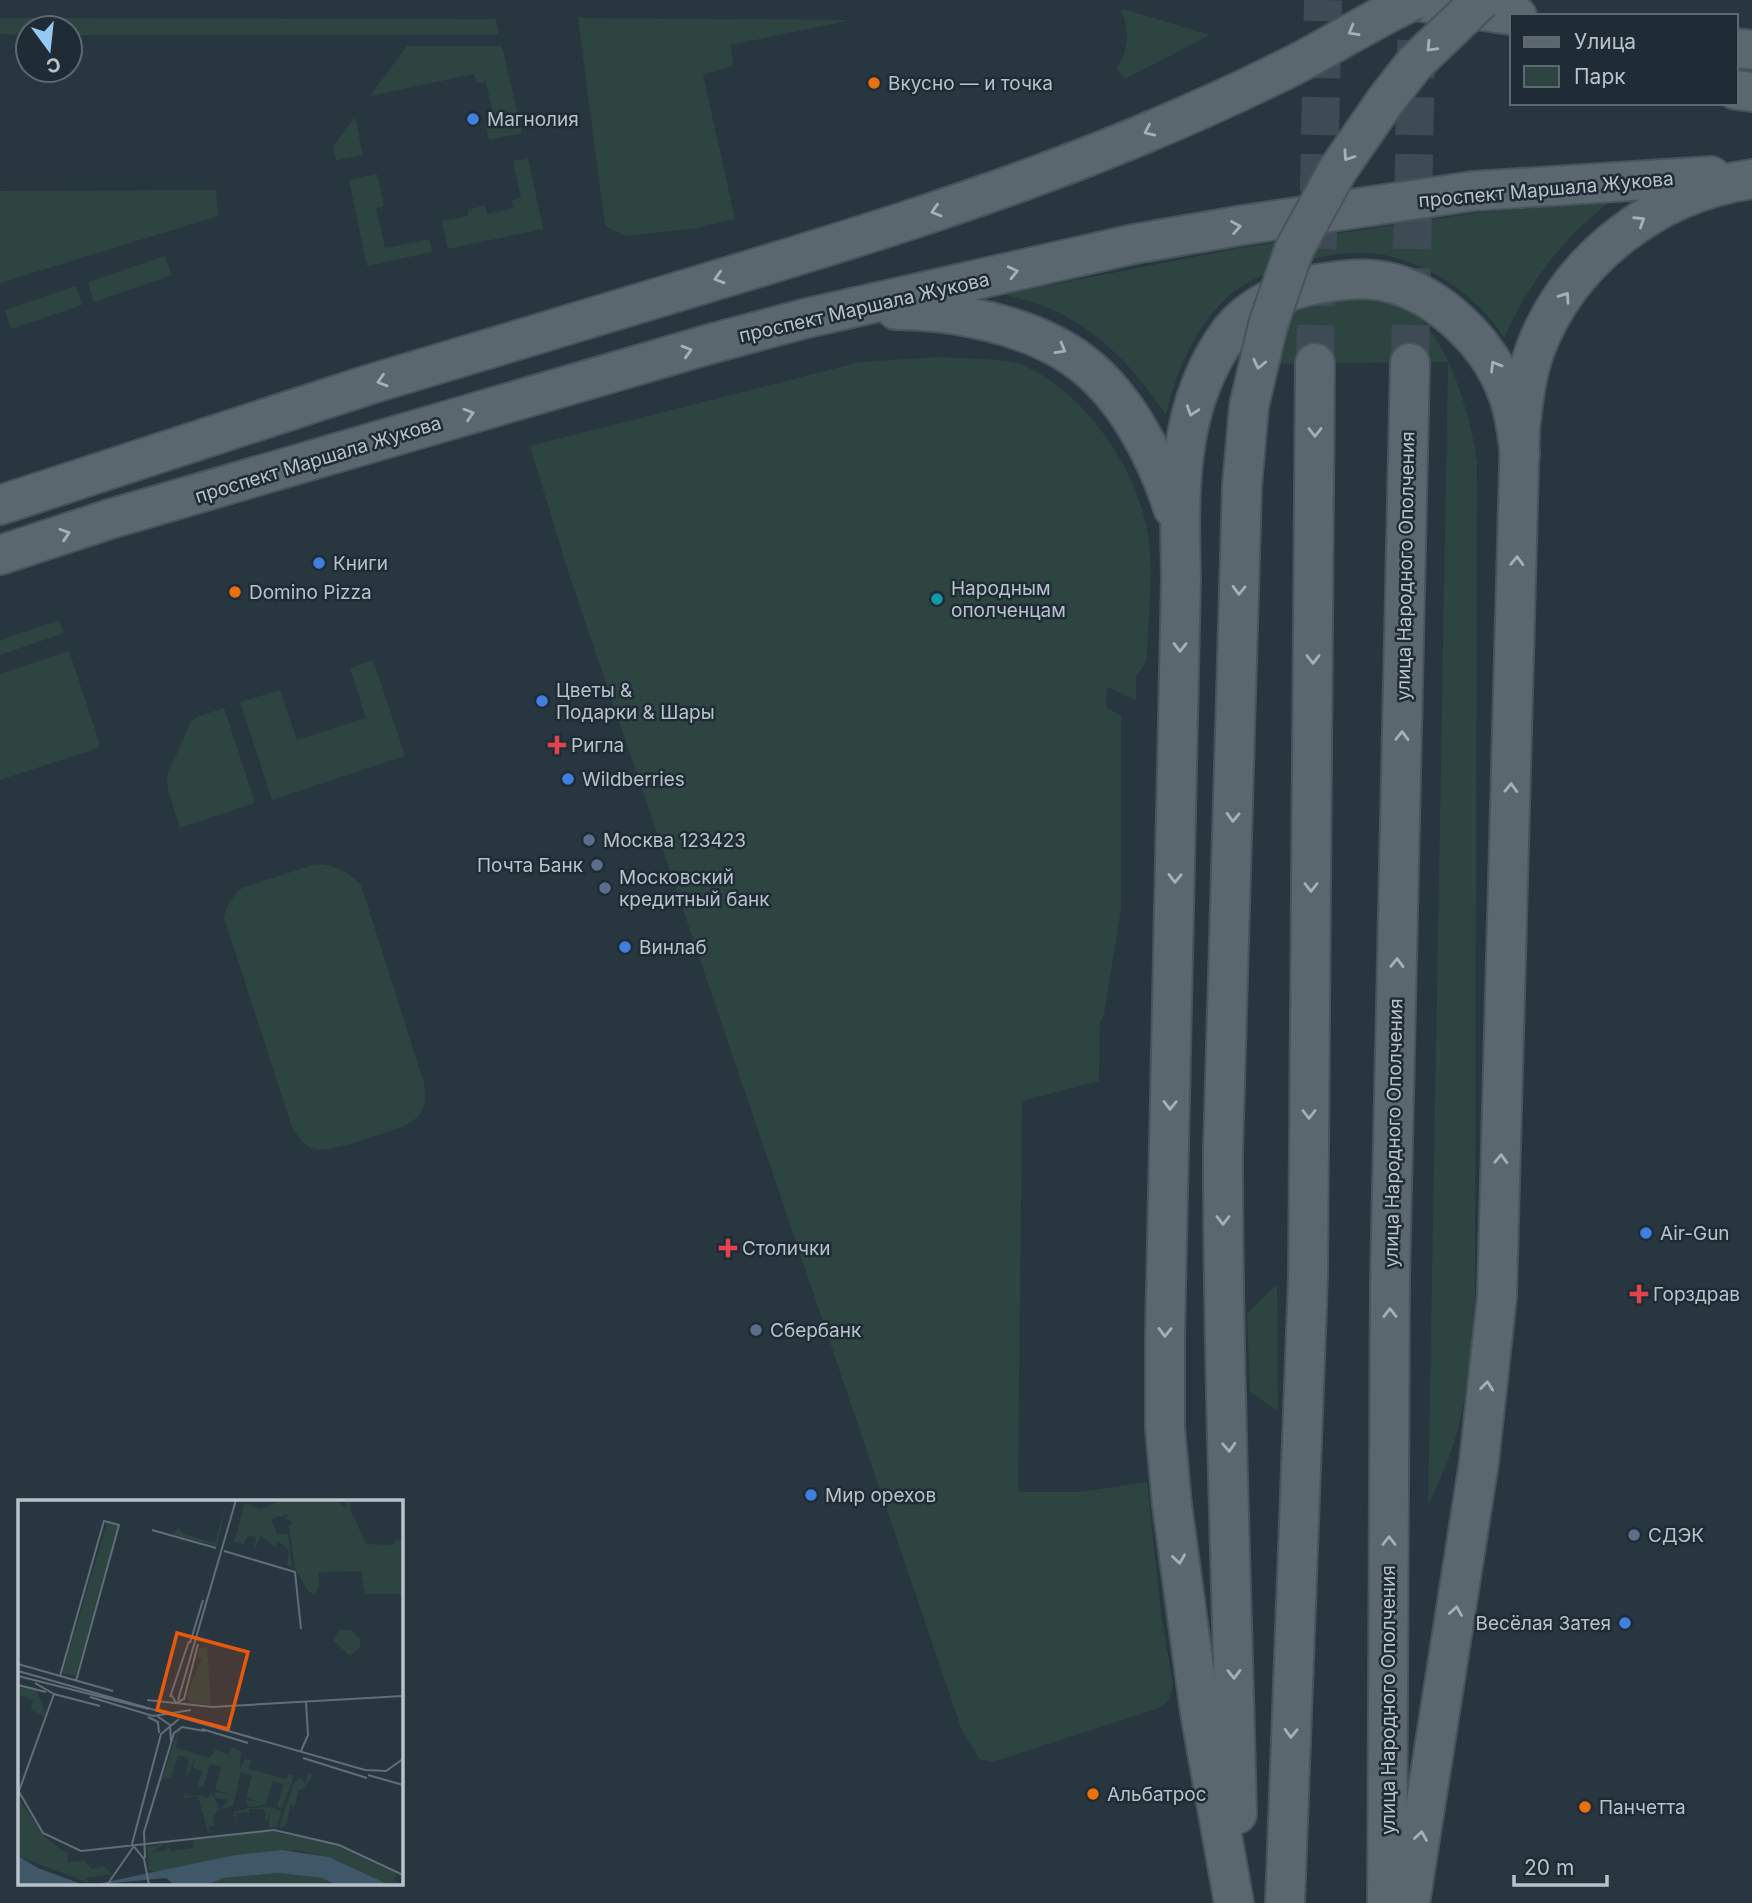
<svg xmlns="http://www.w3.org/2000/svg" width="1752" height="1903" font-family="Inter,sans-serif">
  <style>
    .green { fill: #2d4441 }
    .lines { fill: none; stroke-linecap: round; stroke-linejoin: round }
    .major-tunnel { stroke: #3e4b54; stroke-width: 38; stroke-dasharray: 38 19; stroke-linecap: butt }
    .major-casing { stroke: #48535c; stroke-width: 42 }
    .major { stroke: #5a676f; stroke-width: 38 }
    .major-bridge-casing { stroke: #48535c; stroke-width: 42; stroke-linecap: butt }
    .major-bridge { stroke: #5a676f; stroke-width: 38 }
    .oneway { stroke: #a5b0b8 }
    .food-dot { fill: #e8710a; stroke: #202c35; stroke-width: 2.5 }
    .shop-dot { fill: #3f7fe0; stroke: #202c35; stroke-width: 2.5 }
    .culture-dot { fill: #0f9aa8; stroke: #202c35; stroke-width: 2.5 }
    .health-dot { fill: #e0444e; stroke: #202c35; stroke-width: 2.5 }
    .service-dot { fill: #5c6f8a; stroke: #202c35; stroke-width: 2.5 }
    .labels { text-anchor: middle; stroke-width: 5; stroke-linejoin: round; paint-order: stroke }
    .poi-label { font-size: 19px; fill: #b8c2ca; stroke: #202c35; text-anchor: start }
    .street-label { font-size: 19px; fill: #b8c2ca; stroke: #202c35 }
    .inset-road { fill: none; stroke: #626e77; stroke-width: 2 }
    .view { fill: #e8590c; fill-opacity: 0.15; stroke: #e8590c; stroke-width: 3.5 }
    .inset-edge { fill: none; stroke: #b8c2ca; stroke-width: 3.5 }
  </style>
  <rect width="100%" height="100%" fill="#28363f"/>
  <!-- green -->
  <g class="green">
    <path d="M1124 9 1210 35 1125 79 1116 68C1129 51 1130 29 1121 11Z"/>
    <polygon points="0,18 496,19 499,35 70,35 70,28 28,28 28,35 0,34"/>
    <polygon points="578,18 851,20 731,45 733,66 703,75 735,219 697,228 625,236 605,226"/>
    <polygon points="407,46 502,46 522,133 489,140 485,122 494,119 486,82 477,83 474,74 370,96"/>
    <polygon points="355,117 363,155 336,160 333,147"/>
    <polygon points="528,158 543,229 448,249 442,221 468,216 468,209 485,206 487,214 513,208 511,200 521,198 513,161"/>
    <polygon points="377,174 384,206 376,209 385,248 429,239 432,252 367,266 349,180"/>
    <polygon points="216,190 218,216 0,283 0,191"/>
    <path d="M1611 201C1563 237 1529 283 1504 338 1478 296 1432 265 1384 255 1353 249 1318 256 1289 266 1269 272 1248 280 1231 294 1196 324 1176 371 1166 415 1134 368 1099 329 1046 307 1033 301 1018 299 1004 294L1240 248 1476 213Z"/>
    <polygon points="165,256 172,275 94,302 88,282"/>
    <polygon points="76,286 82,305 11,329 5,310"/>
    <path d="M1334 290C1354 294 1378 296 1397 303 1446 322 1471 416 1477 462L1475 1293C1471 1349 1468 1407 1448 1460 1442 1475 1435 1490 1428 1505L1448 362 1251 364 1273 317Z"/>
    <path d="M939 357C956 358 1010 359 1023 365 1086 394 1136 466 1148 534 1154 570 1148 620 1147 657L1144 665 1136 676V700L1107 687 1106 707 1121 716V909L1104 1014 1100 1022 1099 1081 1022 1101 1018 1492H1079L1147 1482 1162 1621 1173 1684C1172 1696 1169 1701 1159 1708L993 1762 979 1759 961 1728 567 568 530 446 860 362Z"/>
    <polygon points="59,620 64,633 0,655 0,640"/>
    <polygon points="69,651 99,742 98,748 0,780 0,674"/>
    <polygon points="373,660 405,756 272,800 240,702 280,690 297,740 366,718 350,668"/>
    <polygon points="224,708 255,803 180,828 168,790 167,775 191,722 199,716"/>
    <path d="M316 864C336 865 347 871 361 885L424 1083C426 1105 426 1114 405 1126 385 1132 333 1153 315 1149 304 1147 298 1136 292 1127L224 918C227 905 232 896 242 888Z"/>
    <polygon points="1277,1284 1278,1411 1250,1392 1247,1314"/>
  </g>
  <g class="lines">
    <!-- major-tunnel -->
    <g class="major-tunnel">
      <polyline points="1315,363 1323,0"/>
      <polyline points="1410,363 1417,0"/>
    </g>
    <!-- major casing -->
    <g class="major-casing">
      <g id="major">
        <polyline points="1408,0 1517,16"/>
        <polyline points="1736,48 1752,50"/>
        <polyline points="1736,90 1752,92"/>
        <path d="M896 310C953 310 1028 325 1075 358 1123 391 1156 454 1173 508"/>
        <polyline points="0,505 371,384 541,333"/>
        <polyline points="0,555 110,519 710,344 803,319 1134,244 1243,225 1473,191 1711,176"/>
        <path d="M1223 1151C1223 1372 1232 1593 1237 1814"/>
        <path d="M1234 1903 1200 1712 1172 1505 1165 1428V1335L1181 577C1179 492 1176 405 1230 332 1250 306 1284 290 1317 284 1336 281 1355 278 1375 280 1431 286 1488 340 1507 392 1515 411 1517 433 1520 454"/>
        <polyline points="1285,1903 1308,1277 1315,363"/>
        <polyline points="1387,1903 1390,1279 1410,363"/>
        <path d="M1410 1903 1479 1462 1497 1296 1520 429C1523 402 1526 375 1535 350 1569 259 1657 192 1752 179"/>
      </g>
    </g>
    <!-- major -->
    <use href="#major" class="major"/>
    <!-- major-bridge casing -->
    <g class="major-bridge-casing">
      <g id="major-bridge">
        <path d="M541 333C740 272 942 217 1134 138 1187 116 1247 89 1298 63 1337 42 1374 19 1414 0"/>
        <polyline points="1223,1151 1242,486 1249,406 1268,325 1294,250 1337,171 1386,100 1415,63 1481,0"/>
      </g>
    </g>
    <!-- major-bridge -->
    <use href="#major-bridge" class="major-bridge"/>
  </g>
  <!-- one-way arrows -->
  <defs><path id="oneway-chevron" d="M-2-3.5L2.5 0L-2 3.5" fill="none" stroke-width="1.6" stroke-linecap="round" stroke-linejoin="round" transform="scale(1.75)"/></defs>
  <g class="oneway">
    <use href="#oneway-chevron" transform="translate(1353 31) rotate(150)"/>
    <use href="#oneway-chevron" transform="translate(1431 47) rotate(134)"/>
    <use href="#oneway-chevron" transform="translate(1149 131) rotate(155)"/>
    <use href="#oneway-chevron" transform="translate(1348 156) rotate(124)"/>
    <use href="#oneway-chevron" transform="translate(936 211) rotate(163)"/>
    <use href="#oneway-chevron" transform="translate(1640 221) rotate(-33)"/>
    <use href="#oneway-chevron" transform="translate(1236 227) rotate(-10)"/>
    <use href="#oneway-chevron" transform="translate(1013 272) rotate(-13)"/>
    <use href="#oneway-chevron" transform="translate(719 278) rotate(163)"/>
    <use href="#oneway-chevron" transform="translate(1565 297) rotate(-55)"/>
    <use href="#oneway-chevron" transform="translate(1061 349) rotate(30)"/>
    <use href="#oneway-chevron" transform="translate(687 351) rotate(-16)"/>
    <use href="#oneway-chevron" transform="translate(1259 364) rotate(103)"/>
    <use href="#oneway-chevron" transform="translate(1495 366) rotate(-121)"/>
    <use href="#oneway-chevron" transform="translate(382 381) rotate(163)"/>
    <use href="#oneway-chevron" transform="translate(1192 411) rotate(108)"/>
    <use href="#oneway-chevron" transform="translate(469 414) rotate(-17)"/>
    <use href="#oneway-chevron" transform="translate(1315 432) rotate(90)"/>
    <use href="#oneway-chevron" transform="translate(65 534) rotate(-18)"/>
    <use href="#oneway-chevron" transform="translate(1517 561) rotate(-88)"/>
    <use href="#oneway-chevron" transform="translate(1239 590) rotate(92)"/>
    <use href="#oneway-chevron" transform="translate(1180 647) rotate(91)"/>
    <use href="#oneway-chevron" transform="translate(1313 659) rotate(90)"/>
    <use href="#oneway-chevron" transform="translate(1402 736) rotate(-89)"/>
    <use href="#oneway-chevron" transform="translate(1511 788) rotate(-88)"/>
    <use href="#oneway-chevron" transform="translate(1233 817) rotate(92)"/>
    <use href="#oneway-chevron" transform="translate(1175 878) rotate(91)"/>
    <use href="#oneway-chevron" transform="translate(1311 887) rotate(90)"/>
    <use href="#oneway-chevron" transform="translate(1397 963) rotate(-89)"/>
    <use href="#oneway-chevron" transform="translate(1170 1105) rotate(91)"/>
    <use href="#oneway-chevron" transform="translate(1309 1114) rotate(90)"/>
    <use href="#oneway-chevron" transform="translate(1501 1159) rotate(-88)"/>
    <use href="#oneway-chevron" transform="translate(1223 1220) rotate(90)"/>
    <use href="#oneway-chevron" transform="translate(1390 1313) rotate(-90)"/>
    <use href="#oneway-chevron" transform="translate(1165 1332) rotate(91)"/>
    <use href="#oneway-chevron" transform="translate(1487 1386) rotate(-84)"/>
    <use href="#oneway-chevron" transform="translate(1229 1447) rotate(87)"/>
    <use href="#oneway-chevron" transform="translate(1389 1541) rotate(-90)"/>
    <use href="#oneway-chevron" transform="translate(1179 1559) rotate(82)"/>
    <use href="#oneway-chevron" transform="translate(1456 1611) rotate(-81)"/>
    <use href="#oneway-chevron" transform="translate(1234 1674) rotate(89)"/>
    <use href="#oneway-chevron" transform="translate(1291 1733) rotate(92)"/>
    <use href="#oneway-chevron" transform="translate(1421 1836) rotate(-81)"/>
  </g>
  <!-- markers -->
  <g class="food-dot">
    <circle cx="874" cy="83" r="7"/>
    <circle cx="235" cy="592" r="7"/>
    <circle cx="1093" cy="1794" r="7"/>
    <circle cx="1585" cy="1807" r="7"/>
  </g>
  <g class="shop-dot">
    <circle cx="473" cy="119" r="7"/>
    <circle cx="319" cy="563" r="7"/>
    <circle cx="542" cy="701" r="7"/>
    <circle cx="568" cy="779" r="7"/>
    <circle cx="625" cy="947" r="7"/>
    <circle cx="1646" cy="1233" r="7"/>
    <circle cx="811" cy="1495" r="7"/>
    <circle cx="1625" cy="1623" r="7"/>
  </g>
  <circle class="culture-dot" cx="937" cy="599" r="7"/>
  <g class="health-dot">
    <path d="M553.5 734.5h7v7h7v7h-7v7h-7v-7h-7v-7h7z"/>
    <path d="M724.5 1237.5h7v7h7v7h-7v7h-7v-7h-7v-7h7z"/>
    <path d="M1635.5 1283.5h7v7h7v7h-7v7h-7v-7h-7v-7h7z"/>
  </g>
  <g class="service-dot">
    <circle cx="589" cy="840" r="7"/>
    <circle cx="597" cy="865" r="7"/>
    <circle cx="605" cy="888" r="7"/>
    <circle cx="756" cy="1330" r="7"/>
    <circle cx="1634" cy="1535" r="7"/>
  </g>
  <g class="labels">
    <!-- poi labels -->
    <g class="poi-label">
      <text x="888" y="90">Вкусно — и точка</text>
      <text x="487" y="126">Магнолия</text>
      <text x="333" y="570">Книги</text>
      <text x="951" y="595">Народным<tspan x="951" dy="22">ополченцам</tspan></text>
      <text x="249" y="599">Domino Pizza</text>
      <text x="556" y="697">Цветы &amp;<tspan x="556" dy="22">Подарки &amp; Шары</tspan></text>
      <text x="571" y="752">Ригла</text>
      <text x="582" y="786">Wildberries</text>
      <text x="603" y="847">Москва 123423</text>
      <text x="583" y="872" text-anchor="end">Почта Банк</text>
      <text x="619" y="884">Московский<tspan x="619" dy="22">кредитный банк</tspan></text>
      <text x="639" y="954">Винлаб</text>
      <text x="1660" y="1240">Air-Gun</text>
      <text x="742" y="1255">Столички</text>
      <text x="1653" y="1301">Горздрав</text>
      <text x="770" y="1337">Сбербанк</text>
      <text x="825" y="1502">Мир орехов</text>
      <text x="1648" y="1542">СДЭК</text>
      <text x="1611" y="1630" text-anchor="end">Весёлая Затея</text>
      <text x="1107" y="1801">Альбатрос</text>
      <text x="1599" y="1814">Панчетта</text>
    </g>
    <!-- street labels -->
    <g class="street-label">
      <text transform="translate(1546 189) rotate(-5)" y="7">проспект Маршала Жукова</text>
      <text transform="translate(864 307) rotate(-13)" y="7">проспект Маршала Жукова</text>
      <text transform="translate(318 459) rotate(-17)" y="7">проспект Маршала Жукова</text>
      <text transform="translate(1405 566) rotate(-89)" y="7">улица Народного Ополчения</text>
      <text transform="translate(1393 1133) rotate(-89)" y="7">улица Народного Ополчения</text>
      <text transform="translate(1388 1700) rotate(-90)" y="7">улица Народного Ополчения</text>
    </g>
  </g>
  <!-- overview -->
  <g transform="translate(18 1500)">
    <rect width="385" height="385" fill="#28363f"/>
    <path d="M209 0 199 46 154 34 161 28 165 34 197 43ZM264 0H317L329 9 327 0H333L332 9 348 44 375 45 377 39 385 40V105L382 94H347L343 71 301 72V85L297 94 291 92 277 69 271 26 275 23 268 18 272 14 253 19 259 34H270L274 67 269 65 271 51 263 43 259 42 258 47 243 36 236 51 238 37 230 36 226 44 216 42 227 3 243 9ZM89 23 100 26 58 176 44 173ZM320 130H332L342 139V147L332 156 316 141ZM189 147 193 205 172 203 169 194 184 158 179 157 181 148ZM0 187 19 190 28 217 13 210 15 200 0 195ZM166 230 160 233 158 248 192 258 198 249 211 255 214 247 223 251 222 269 227 259 233 260 231 269 268 279 270 274 276 276 264 308 259 306 266 285 255 281 247 305 230 307 228 300 241 302 228 298 234 276 223 272 215 306 203 309 211 299 197 298 196 292 214 295 197 290 203 267 192 264 185 287H179L184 271 175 268 177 258 168 278 171 258 160 255 153 278 144 279 160 231 167 230 172 231ZM290 272 294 276 285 289 280 290 277 307 272 305 269 322 266 327 261 328 276 283 283 278 287 284ZM168 292 169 296 180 295 190 298 193 293 198 300 201 309 195 317 197 327 192 326 191 330 197 332 190 333 180 296 166 298ZM0 297 26 336 48 353 51 351 49 362 68 361 73 369 86 366 94 374 67 378 71 383 2 357ZM248 307 263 310 259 327 251 328V312L249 323 246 309H231L230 323 229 312 218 313V324L216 312 230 308ZM251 331 315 344 379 374 376 379 385 385H372L317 359 278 350 217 355 145 374 131 370 129 347 146 344 134 352 148 351V347L151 352 148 344 153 351 175 348 176 338ZM261 373 304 378 318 385H190L205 378Z" fill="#2d4441"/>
    <path d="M264 350 311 357 372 385H318L304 378 261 373 205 378 190 385H156L148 378 74 385 217 355ZM0 356 20 368 66 385H0Z" fill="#3f5767"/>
    <path class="inset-road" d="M134 30 198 48M206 51 277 72 283 129M172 143 185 100M0 164 95 191M0 171 347 270 368 271 385 259M0 176 131 209M42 176 86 21 101 25 58 181M17 183 36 194 82 206M0 185 28 192M153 194 158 203 166 199 180 144M72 197 135 216 173 210M152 197 171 141M129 200 194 207 385 196M160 200 218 0M139 216 152 225 153 241M130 217 140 222 141 233M184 229 230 243M283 251 290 235 288 202M285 258 349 278M350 275 385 285M0 290 25 333 63 351 256 330 321 345 385 375M1 291 36 194M127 358 126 332 156 233 164 227 187 231M89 385 116 346M131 385 126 359 114 344 143 234 161 219"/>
    <path class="view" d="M159 133 230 152 210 229 139 210Z"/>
    <rect width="385" height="385" class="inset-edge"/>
  </g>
  <!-- legend -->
  <rect x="1510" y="14" width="228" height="91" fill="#202c35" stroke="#5d6871" stroke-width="2"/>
  <rect x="1524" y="37" width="35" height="10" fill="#5a676f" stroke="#5d6871" stroke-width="2"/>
  <text x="1574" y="49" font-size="21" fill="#b8c2ca">Улица</text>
  <rect x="1524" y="66" width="35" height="21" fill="#2d4441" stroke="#5d6871" stroke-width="2"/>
  <text x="1574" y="84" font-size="21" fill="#b8c2ca">Парк</text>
  <!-- north arrow -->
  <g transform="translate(49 49) rotate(165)"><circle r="33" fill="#202c35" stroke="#5d6871" stroke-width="2"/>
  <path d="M0-5L12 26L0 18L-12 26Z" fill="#96c9f1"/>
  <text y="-10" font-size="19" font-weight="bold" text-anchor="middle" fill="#b8c2ca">С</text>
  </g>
  <!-- scale -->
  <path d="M1514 1875v10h93v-10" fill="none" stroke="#b8c2ca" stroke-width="3.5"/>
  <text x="1524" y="1875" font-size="21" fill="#b8c2ca" stroke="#202c35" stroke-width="5" paint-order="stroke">20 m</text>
</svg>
